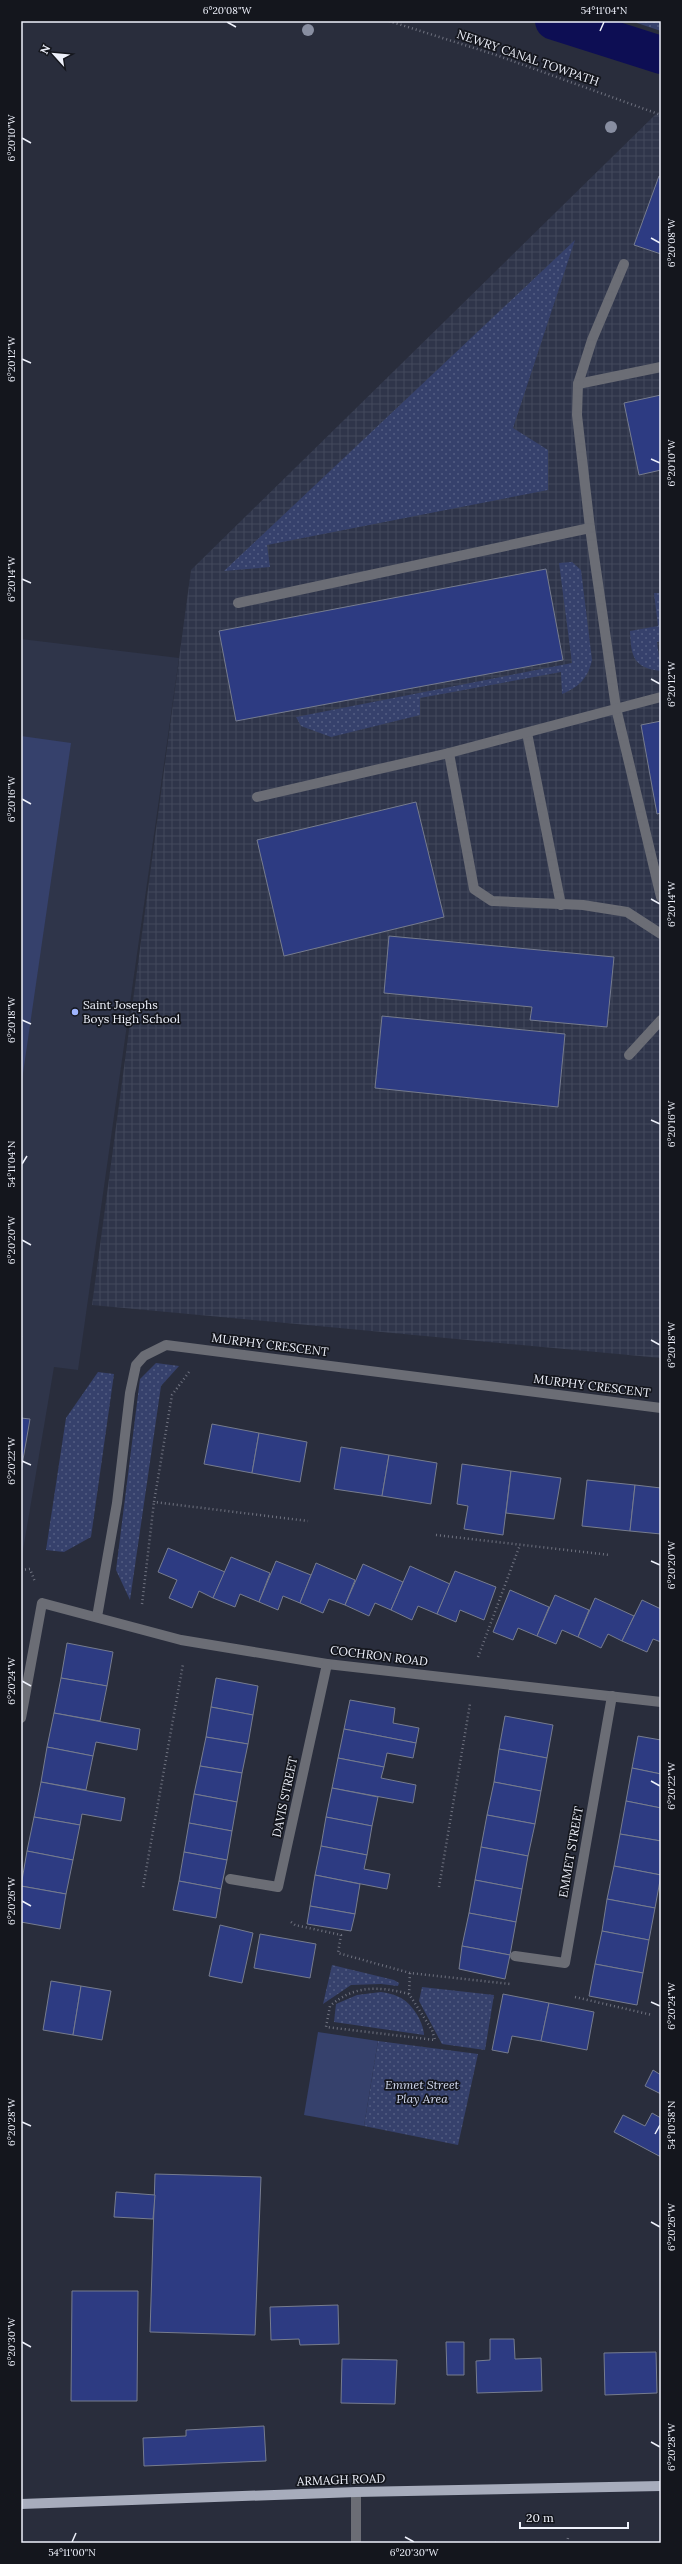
<svg xmlns="http://www.w3.org/2000/svg" width="682" height="2564" font-family="Lora,serif">
  <style>
    .built { fill: #2f354a }
    .industrial { fill: url(#industrial-grid) }
    .grass { fill: url(#grass-dots) }
    .garden { fill: #36416c }
    .lines { fill: none; stroke-linecap: round; stroke-linejoin: round }
    .canal { stroke: #0d0e54; stroke-width: 38 }
    .building { fill: #2d3b82; stroke: #767c8e }
    .path { stroke: #707380; stroke-width: 2.5; stroke-dasharray: 1 3; stroke-linecap: butt }
    .minor { stroke: #6b6d75; stroke-width: 10 }
    .major { stroke: #a7acbc; stroke-width: 10 }
    .tree { fill: #888ea1 }
    .ticks { fill: none; stroke: #eef1fb; stroke-width: 1.5 }
    .poi-dot { fill: #9eb4fd; stroke: #14161d; stroke-width: 1.5 }
    .labels { text-anchor: middle; stroke-width: 3.5; stroke-linejoin: round; paint-order: stroke }
    .street-label { font-size: 12px; fill: #eef1fb; stroke: #14161d }
    .poi-label { font-size: 12px; fill: #eef1fb; stroke: #14161d; text-anchor: start }
    .park-label { font-size: 12px; font-style: italic; fill: #d6ddf3; stroke: #14161d }
    .neatline { fill: none; stroke: #eef1fb; stroke-width: 1.5 }
    .ticks-label { font-size: 10px; text-anchor: middle; fill: #eef1fb }
  </style>
  <defs>
    <pattern id="industrial-grid" width="8" height="8" patternUnits="userSpaceOnUse"><rect width="8" height="8" fill="#2f354a"/><path d="M0 4h8M4 0v8" fill="none" stroke="#43495c"/></pattern>
    <pattern id="grass-dots" width="8" height="8" patternUnits="userSpaceOnUse"><rect width="8" height="8" fill="#36416c"/><path d="M2 2h.1M6 6h.1" fill="none" stroke="#535d82" stroke-width="1.8" stroke-linecap="round"/></pattern>
  </defs>
  <rect width="100%" height="100%" fill="#292d3c"/>
  <!-- built -->
  <polygon class="built" points="21,639 179,658 78,1370 54,1367 21,1562"/>
  <!-- industrial -->
  <polygon class="industrial" points="657,113 661,115 661,1358 92,1305 191,570"/>
  <!-- grass -->
  <g class="grass">
    <polygon points="631,21 661,21 661,31"/>
    <polygon points="575,240 513,428 548,450 548,490 267,545 270,567 224,571"/>
    <path d="M572 562 581 570 592 660C588 678 579 687 562 694L561 672 420 698V715L331 737 301 726 296 717 572 663 559 563Z"/>
    <path d="M654 593H661V641L657 642 661 671C633 668 631 656 630 631L658 626Z"/>
    <polygon points="156,1363 179,1366 161,1386 130,1600 116,1570 140,1379"/>
    <polygon points="98,1372 114,1374 91,1537 64,1552 46,1550 66,1418"/>
    <polygon points="332,1965 394,1980 399,1983 398,1986 381,1984 351,1985 323,2004"/>
    <polygon points="422,1987 494,1995 485,2050 442,2044 419,2001"/>
    <path d="M381 1992C387 1993 393 1994 399 1997 411 2002 424 2022 424 2035L334 2022 336 2004 357 1995Z"/>
    <polygon points="378,2041 478,2054 458,2145 364,2126"/>
  </g>
  <!-- garden -->
  <g class="garden">
    <polygon points="21,736 71,743 21,1087"/>
    <polygon points="318,2032 378,2041 364,2126 304,2115"/>
  </g>
  <g class="lines">
    <!-- canal -->
    <polyline class="canal" points="554,21 661,55"/>
  </g>
  <!-- building -->
  <g class="building">
    <polygon points="659,176 661,177 661,254 634,245"/>
    <polygon points="661,395 661,470 639,475 624,403"/>
    <polygon points="546,569 563,660 236,721 219,631"/>
    <polygon points="661,721 661,813 657,814 641,725"/>
    <polygon points="416,802 444,917 284,956 257,840"/>
    <polygon points="389,936 614,957 607,1027 530,1020 532,1007 384,993"/>
    <polygon points="382,1016 565,1034 558,1107 375,1088"/>
    <polygon points="21,1418 30,1419 21,1471"/>
    <polygon points="212,1424 259,1433 252,1473 204,1464"/>
    <polygon points="259,1433 307,1442 300,1482 252,1473"/>
    <polygon points="341,1447 389,1455 382,1496 334,1489"/>
    <polygon points="389,1455 437,1463 431,1504 382,1496"/>
    <polygon points="462,1464 511,1471 503,1535 464,1529 468,1506 457,1504"/>
    <polygon points="511,1471 561,1478 554,1519 506,1513"/>
    <polygon points="587,1480 635,1485 630,1531 582,1526"/>
    <polygon points="635,1485 661,1488 661,1534 630,1531"/>
    <polygon points="168,1548 225,1572 213,1598 199,1591 192,1608 169,1598 177,1580 158,1572"/>
    <polygon points="231,1557 270,1573 259,1602 240,1594 235,1607 213,1598"/>
    <polygon points="276,1561 311,1575 300,1603 283,1596 278,1610 259,1602"/>
    <polygon points="316,1563 355,1580 345,1605 329,1599 323,1613 300,1603"/>
    <polygon points="363,1564 403,1582 391,1610 375,1603 369,1616 345,1605"/>
    <polygon points="410,1566 450,1584 437,1614 418,1606 412,1620 391,1610"/>
    <polygon points="455,1571 496,1587 484,1620 460,1610 456,1622 437,1614"/>
    <polygon points="510,1590 549,1607 537,1636 518,1628 513,1640 493,1632"/>
    <polygon points="555,1595 589,1610 578,1637 562,1630 556,1644 537,1636"/>
    <polygon points="595,1598 634,1616 622,1641 608,1634 601,1648 578,1637"/>
    <polygon points="642,1600 661,1609 661,1642 653,1639 647,1652 622,1641"/>
    <polygon points="67,1643 113,1652 107,1686 61,1678"/>
    <polygon points="61,1678 107,1686 100,1721 54,1713"/>
    <polygon points="216,1678 258,1686 253,1715 211,1707"/>
    <polygon points="350,1700 395,1708 393,1723 419,1728 416,1743 344,1729"/>
    <polygon points="211,1707 253,1715 248,1744 206,1737"/>
    <polygon points="54,1713 140,1729 137,1750 96,1742 93,1756 47,1747"/>
    <polygon points="505,1716 553,1725 547,1758 499,1749"/>
    <polygon points="344,1729 416,1743 413,1758 387,1753 384,1767 338,1758"/>
    <polygon points="638,1736 661,1740 661,1774 632,1768"/>
    <polygon points="206,1737 248,1744 242,1773 200,1766"/>
    <polygon points="47,1747 93,1756 86,1790 41,1782"/>
    <polygon points="499,1749 547,1758 541,1791 494,1782"/>
    <polygon points="338,1758 384,1767 381,1778 416,1785 413,1803 332,1788"/>
    <polygon points="200,1766 242,1773 237,1802 194,1794"/>
    <polygon points="632,1768 661,1774 661,1808 626,1801"/>
    <polygon points="41,1782 125,1798 121,1821 82,1814 80,1825 34,1817"/>
    <polygon points="494,1782 541,1791 535,1824 487,1815"/>
    <polygon points="332,1788 378,1797 372,1826 326,1817"/>
    <polygon points="194,1794 237,1802 232,1831 189,1823"/>
    <polygon points="626,1801 661,1808 661,1841 620,1834"/>
    <polygon points="487,1815 535,1824 528,1856 481,1847"/>
    <polygon points="34,1817 80,1825 73,1860 27,1851"/>
    <polygon points="326,1817 372,1826 367,1855 321,1846"/>
    <polygon points="189,1823 232,1831 227,1860 184,1852"/>
    <polygon points="620,1834 661,1841 661,1875 614,1866"/>
    <polygon points="321,1846 367,1855 364,1869 390,1874 387,1889 315,1875"/>
    <polygon points="481,1847 528,1856 522,1889 475,1880"/>
    <polygon points="27,1851 73,1860 66,1894 21,1886"/>
    <polygon points="184,1852 227,1860 221,1889 179,1881"/>
    <polygon points="614,1866 661,1875 655,1908 607,1899"/>
    <polygon points="315,1875 360,1884 355,1914 310,1906"/>
    <polygon points="475,1880 522,1889 516,1922 469,1913"/>
    <polygon points="179,1881 221,1889 216,1918 173,1910"/>
    <polygon points="21,1886 66,1894 60,1929 21,1922"/>
    <polygon points="607,1899 655,1908 649,1940 602,1931"/>
    <polygon points="310,1906 355,1914 351,1931 307,1924"/>
    <polygon points="469,1913 516,1922 510,1955 462,1946"/>
    <polygon points="220,1925 253,1933 242,1983 209,1976"/>
    <polygon points="602,1931 649,1940 643,1973 595,1964"/>
    <polygon points="260,1934 316,1944 310,1978 254,1968"/>
    <polygon points="462,1946 510,1955 505,1979 459,1969"/>
    <polygon points="595,1964 643,1973 637,2005 589,1996"/>
    <polygon points="51,1981 81,1986 73,2035 43,2030"/>
    <polygon points="81,1986 111,1991 102,2040 73,2035"/>
    <polygon points="503,1994 549,2003 541,2041 512,2036 508,2053 492,2050"/>
    <polygon points="549,2003 594,2012 587,2050 541,2041"/>
    <polygon points="653,2070 661,2075 661,2094 645,2086"/>
    <polygon points="652,2113 661,2118 661,2157 614,2132 623,2115 645,2126"/>
    <polygon points="155,2174 261,2177 255,2335 150,2332"/>
    <polygon points="116,2192 155,2195 153,2219 114,2217"/>
    <polygon points="72,2291 138,2291 137,2401 71,2401"/>
    <polygon points="338,2305 339,2344 300,2345 299,2339 271,2340 270,2307"/>
    <polygon points="490,2339 514,2339 515,2359 541,2358 542,2391 477,2393 476,2361 490,2360"/>
    <polygon points="446,2342 464,2342 464,2375 447,2375"/>
    <polygon points="656,2352 657,2393 605,2395 604,2353"/>
    <polygon points="342,2359 397,2360 395,2404 341,2403"/>
    <polygon points="264,2426 266,2461 144,2466 143,2438 186,2436 186,2430"/>
  </g>
  <g class="lines">
    <!-- path -->
    <g class="path">
      <polyline points="389,21 496,55 661,115"/>
      <polyline points="21,1336 21,1337"/>
      <polyline points="189,1372 172,1395 154,1502 308,1521"/>
      <polyline points="436,1535 610,1555"/>
      <polyline points="21,1570 30,1569 35,1582"/>
      <polyline points="142,1604 154,1502"/>
      <polyline points="478,1657 520,1545"/>
      <polyline points="143,1887 183,1664"/>
      <polyline points="439,1887 470,1704"/>
      <polyline points="291,1922 295,1925 341,1935 338,1953 410,1973 510,1984"/>
      <path d="M409 1994C379 1986 354 1985 330 2006L326 2027 435 2040 432 2030 409 1994 410 1973"/>
      <polyline points="575,1997 652,2015"/>
      <polyline points="496,2543 497,2541"/>
      <polyline points="567,2543 568,2538"/>
    </g>
    <!-- minor -->
    <g class="minor">
      <polyline points="661,367 578,384 577,415 590,528 616,708 661,897"/>
      <polyline points="578,384 592,340 624,264"/>
      <polyline points="238,603 590,528"/>
      <polyline points="527,733 561,905"/>
      <polyline points="449,753 474,889 492,901 583,905 627,912 661,934"/>
      <polyline points="257,797 449,753 661,697"/>
      <polyline points="629,1055 661,1020"/>
      <polyline points="97,1617 117,1503 130,1393 136,1365 144,1356 166,1345 661,1408"/>
      <polyline points="21,1718 42,1603 181,1640 327,1664 661,1702"/>
      <polyline points="230,1879 278,1887 327,1664"/>
      <polyline points="515,1956 565,1963 612,1696"/>
      <polyline points="356,2543 356,2492"/>
    </g>
    <!-- major -->
    <polyline class="major" points="21,2504 356,2492 661,2486"/>
  </g>
  <!-- trees -->
  <g class="tree">
    <circle cx="308" cy="30" r="6"/>
    <circle cx="611" cy="127" r="6"/>
  </g>
  <!-- ticks -->
  <path class="ticks" d="M227 22 236 27M600 31 604 22M22 138 31 143M651 238 660 243M22 359 31 363M651 459 660 463M22 579 31 583M651 679 660 684M22 799 31 804M651 899 660 904M22 1020 31 1024M651 1120 660 1124M22 1164 27 1156M22 1240 31 1245M651 1340 660 1345M22 1461 31 1465M651 1561 660 1565M22 1681 31 1686M651 1781 660 1786M22 1901 31 1906M651 2002 660 2006M22 2122 31 2126M655 2134 660 2125M651 2222 660 2227M22 2342 31 2347M651 2442 660 2447M405 2537 414 2542M72 2542 76 2533"/>
  <!-- markers -->
  <circle class="poi-dot" cx="75" cy="1012" r="4"/>
  <g class="labels">
    <!-- street labels -->
    <g class="street-label">
      <text transform="translate(528 58) rotate(19)" y="4">NEWRY CANAL TOWPATH</text>
      <text transform="translate(270 1345) rotate(7)" y="4">MURPHY CRESCENT</text>
      <text transform="translate(592 1386) rotate(7)" y="4">MURPHY CRESCENT</text>
      <text transform="translate(379 1656) rotate(7)" y="4">COCHRON ROAD</text>
      <text transform="translate(285 1797) rotate(-78)" y="4">DAVIS STREET</text>
      <text transform="translate(571 1852) rotate(-80)" y="4">EMMET STREET</text>
      <text transform="translate(341 2480) rotate(-2)" y="4">ARMAGH ROAD</text>
    </g>
    <!-- poi labels -->
    <g class="poi-label">
      <text x="83" y="1009">Saint Josephs<tspan x="83" dy="14">Boys High School</tspan></text>
    </g>
    <!-- park labels -->
    <g class="park-label">
      <text x="422" y="2089">Emmet Street<tspan x="422" dy="14">Play Area</tspan></text>
    </g>
  </g>
  <!-- border -->
  <rect width="682" height="2564" fill="none" stroke="#14161d" stroke-width="44"/>
  <!-- north arrow -->
  <g transform="translate(54 54) rotate(297)" stroke="#14161d" stroke-width="3" paint-order="stroke">
  <path d="M0-3L7 15L0 10L-7 15Z" fill="#eef1fb"/>
  <text y="-6" font-size="11" font-weight="bold" text-anchor="middle" fill="#eef1fb">N</text>
  </g>
  <!-- scale -->
  <path d="M520 2522v6h108v-6" fill="none" stroke="#eef1fb" stroke-width="2"/>
  <text x="526" y="2522" font-size="12" fill="#eef1fb" stroke="#14161d" stroke-width="3" paint-order="stroke">20 m</text>
  <rect x="22" y="22" width="638" height="2520" class="neatline"/>
  <g class="ticks-label">
    <text x="227" y="14">6°20'08"W</text>
    <text x="604" y="14">54°11'04"N</text>
    <text transform="translate(11 138) rotate(-90)" y="4">6°20'10"W</text>
    <text transform="translate(671 243) rotate(-90)" y="4">6°20'08"W</text>
    <text transform="translate(11 359) rotate(-90)" y="4">6°20'12"W</text>
    <text transform="translate(671 463) rotate(-90)" y="4">6°20'10"W</text>
    <text transform="translate(11 579) rotate(-90)" y="4">6°20'14"W</text>
    <text transform="translate(671 684) rotate(-90)" y="4">6°20'12"W</text>
    <text transform="translate(11 799) rotate(-90)" y="4">6°20'16"W</text>
    <text transform="translate(671 904) rotate(-90)" y="4">6°20'14"W</text>
    <text transform="translate(11 1020) rotate(-90)" y="4">6°20'18"W</text>
    <text transform="translate(671 1124) rotate(-90)" y="4">6°20'16"W</text>
    <text transform="translate(11 1164) rotate(-90)" y="4">54°11'04"N</text>
    <text transform="translate(11 1240) rotate(-90)" y="4">6°20'20"W</text>
    <text transform="translate(671 1345) rotate(-90)" y="4">6°20'18"W</text>
    <text transform="translate(11 1461) rotate(-90)" y="4">6°20'22"W</text>
    <text transform="translate(671 1565) rotate(-90)" y="4">6°20'20"W</text>
    <text transform="translate(11 1681) rotate(-90)" y="4">6°20'24"W</text>
    <text transform="translate(671 1786) rotate(-90)" y="4">6°20'22"W</text>
    <text transform="translate(11 1901) rotate(-90)" y="4">6°20'26"W</text>
    <text transform="translate(671 2006) rotate(-90)" y="4">6°20'24"W</text>
    <text transform="translate(11 2122) rotate(-90)" y="4">6°20'28"W</text>
    <text transform="translate(671 2125) rotate(-90)" y="4">54°10'58"N</text>
    <text transform="translate(671 2227) rotate(-90)" y="4">6°20'26"W</text>
    <text transform="translate(11 2342) rotate(-90)" y="4">6°20'30"W</text>
    <text transform="translate(671 2447) rotate(-90)" y="4">6°20'28"W</text>
    <text x="72" y="2556">54°11'00"N</text>
    <text x="414" y="2556">6°20'30"W</text>
  </g>
</svg>
